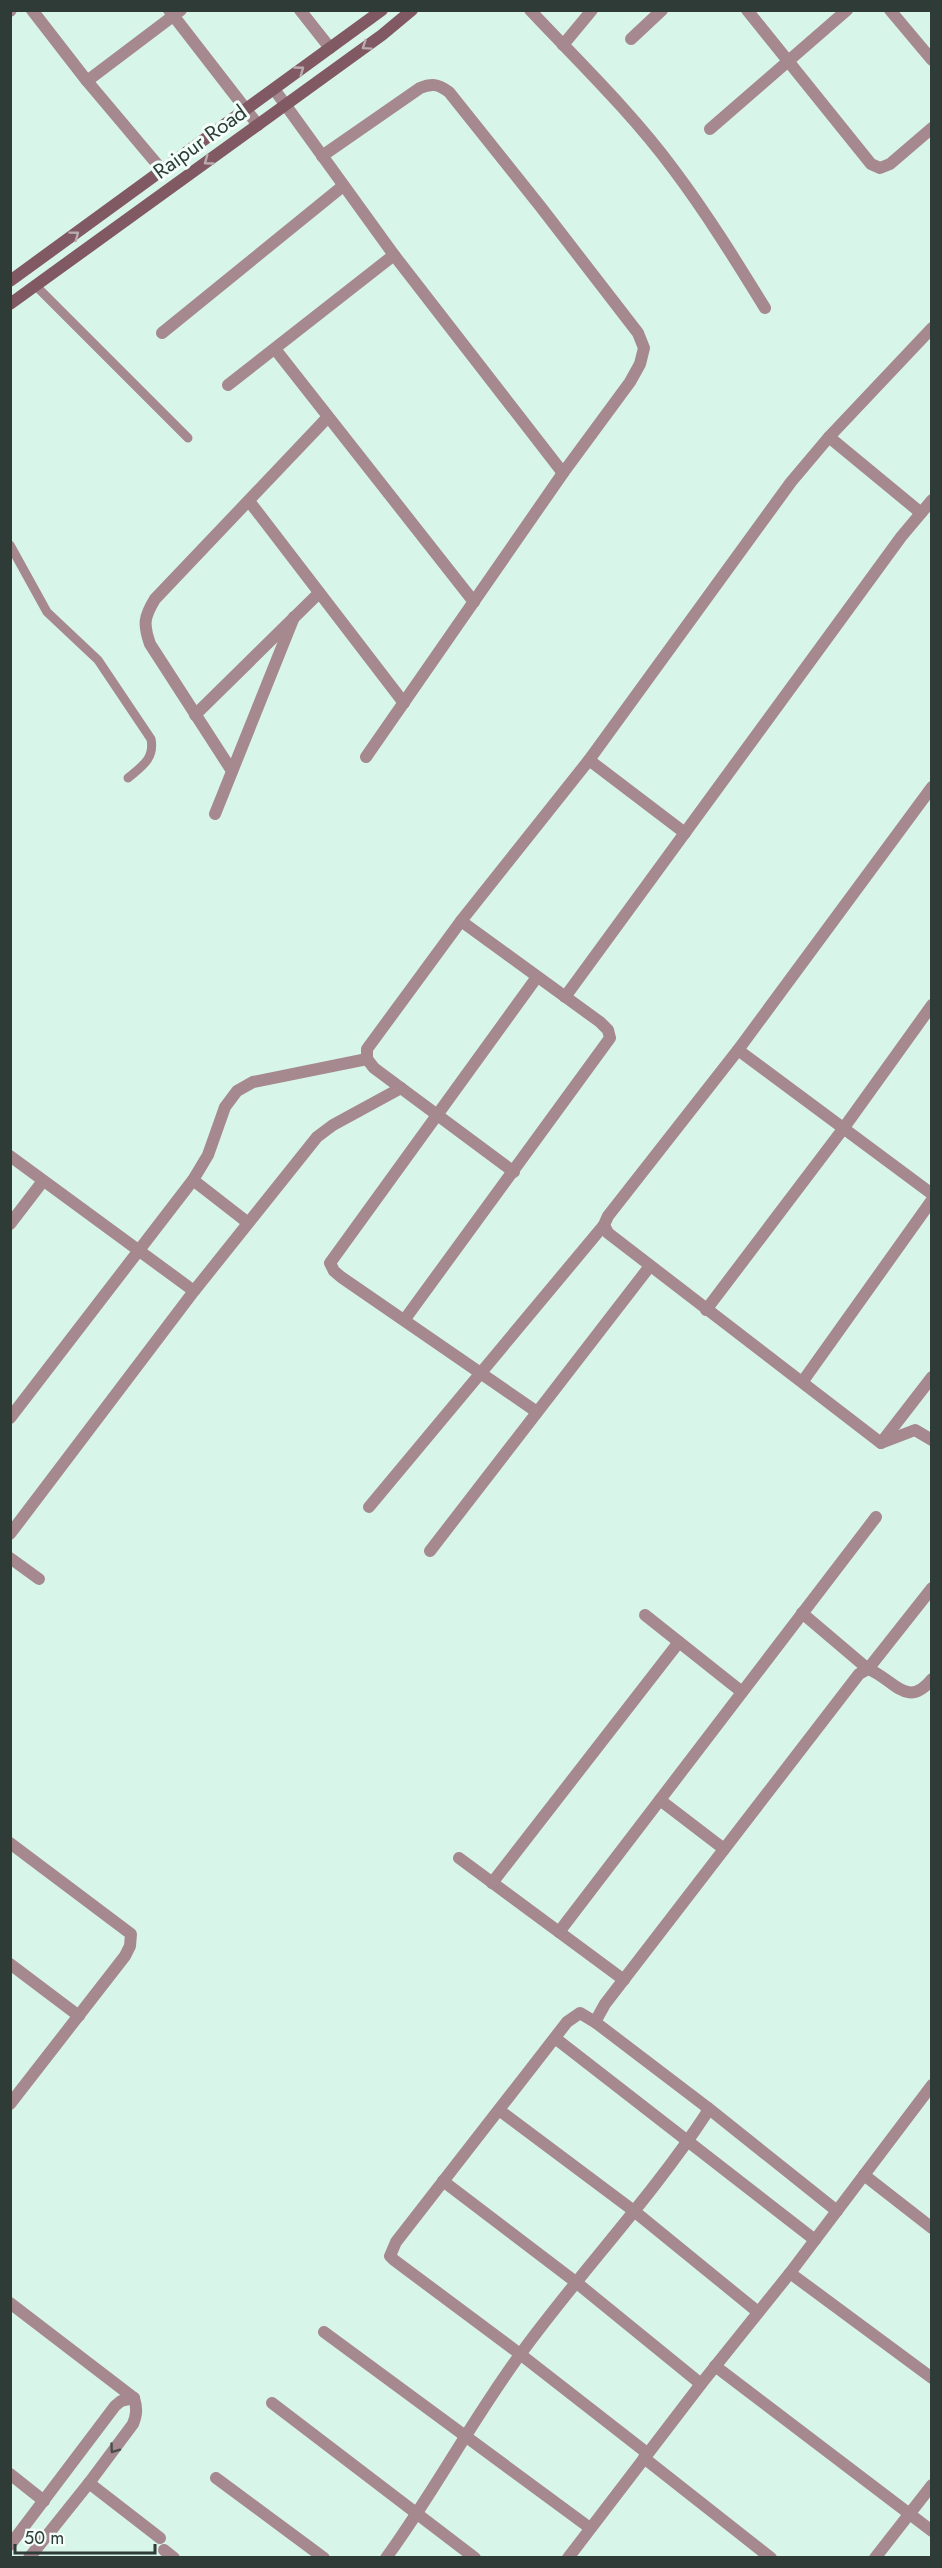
<svg xmlns="http://www.w3.org/2000/svg" width="942" height="2568" font-family="Jost,sans-serif">
  <style>
    .lines { fill: none; stroke-linecap: round; stroke-linejoin: round }
    .service { stroke: #a6898f; stroke-width: 9 }
    .minor { stroke: #a6898f; stroke-width: 12 }
    .secondary { stroke: #815962; stroke-width: 12 }
    .oneway { stroke: #baacae }
    .oneway2 { stroke: #4d4e4c }
    .labels { text-anchor: middle; stroke-width: 6; stroke-linejoin: round; paint-order: stroke }
    .street-label { font-size: 21px; fill: #2f3b36; stroke: #f2fef9 }
  </style>
  <rect width="100%" height="100%" fill="#d8f5e9"/>
  <g class="lines">
    <!-- service -->
    <g class="service">
      <polyline points="37,287 188,438"/>
      <path d="M10 545 47 612 98 660 151 739C155 759 141 767 128 778"/>
    </g>
    <!-- minor -->
    <g class="minor">
      <polyline points="32,10 87,81 162,170"/>
      <polyline points="169,10 258,125"/>
      <polyline points="300,10 330,48"/>
      <path d="M530 10C579 62 632 113 674 170 707 214 736 261 765 308"/>
      <polyline points="747,10 871,164 880,168 890,164 932,128"/>
      <polyline points="890,10 932,60"/>
      <polyline points="10,11 11,10"/>
      <polyline points="631,39 662,10"/>
      <polyline points="563,45 592,10"/>
      <polyline points="87,81 181,10"/>
      <polyline points="274,89 394,255 563,473"/>
      <polyline points="710,129 847,10"/>
      <path d="M322 156 420 88C432 83 438 84 449 92L540 206 638 333 644 348 640 364 630 382 563 473 366 757"/>
      <polyline points="162,333 343,186"/>
      <polyline points="275,349 474,602"/>
      <polyline points="228,385 394,255"/>
      <polyline points="829,437 921,513"/>
      <polyline points="249,501 404,703"/>
      <polyline points="195,715 319,593"/>
      <polyline points="589,760 685,833"/>
      <path d="M232 771 150 644C143 624 144 617 155 599L328 417"/>
      <polyline points="932,787 738,1050 608,1216 604,1225 608,1233 881,1443 915,1430 932,1440"/>
      <polyline points="215,814 294,617"/>
      <polyline points="537,977 330,1263 334,1271 341,1277 537,1412"/>
      <polyline points="565,997 901,537 932,500"/>
      <polyline points="738,1050 932,1194"/>
      <polyline points="10,1156 194,1291"/>
      <polyline points="514,1172 374,1068 367,1059 367,1049 461,921 589,760 791,482 829,437 932,328"/>
      <polyline points="193,1180 247,1222"/>
      <polyline points="10,1224 43,1181"/>
      <polyline points="706,1310 843,1129 932,1005"/>
      <polyline points="405,1319 610,1038 608,1030 600,1022 461,921"/>
      <polyline points="803,1381 932,1200"/>
      <polyline points="10,1418 193,1180 208,1155 225,1107 237,1091 253,1082 367,1059"/>
      <polyline points="881,1443 932,1377"/>
      <polyline points="369,1507 604,1225"/>
      <polyline points="10,1534 194,1291 317,1137 333,1125 401,1088"/>
      <polyline points="430,1551 650,1266"/>
      <polyline points="10,1558 39,1579"/>
      <polyline points="802,1613 868,1669 932,1588"/>
      <polyline points="645,1615 742,1692"/>
      <polyline points="660,1800 724,1849"/>
      <polyline points="10,1843 131,1934 130,1946 125,1956 10,2104"/>
      <polyline points="459,1858 624,1980"/>
      <polyline points="492,1883 679,1642"/>
      <polyline points="559,1932 876,1517"/>
      <polyline points="10,1964 79,2016"/>
      <polyline points="595,2022 580,2013 567,2022 396,2242 390,2256 394,2260 520,2354 647,2453"/>
      <polyline points="555,2038 815,2240"/>
      <polyline points="708,2108 837,2211"/>
      <polyline points="499,2110 634,2211 758,2312"/>
      <polyline points="864,2175 932,2228"/>
      <polyline points="443,2181 577,2283 701,2384"/>
      <polyline points="790,2273 932,2085"/>
      <path d="M10 2303 134 2398C137 2408 137 2414 133 2424L89 2483 29 2558"/>
      <polyline points="324,2332 590,2528"/>
      <polyline points="715,2366 932,2531"/>
      <polyline points="272,2403 475,2558"/>
      <polyline points="644,2458 771,2558"/>
      <polyline points="10,2474 44,2501"/>
      <polyline points="216,2478 324,2558"/>
      <polyline points="89,2483 160,2538"/>
      <polyline points="10,2545 115,2406 121,2401 134,2398"/>
      <polyline points="164,2550 174,2558"/>
      <path d="M386 2558C435 2491 473 2418 522 2352 581 2271 651 2198 706 2114L708 2108 595 2022 605 2004 859 1674 868 1669C894 1679 907 1710 932 1679"/>
      <polyline points="568,2558 701,2384 790,2273 932,2378"/>
      <polyline points="875,2558 932,2485"/>
    </g>
    <!-- secondary -->
    <g class="secondary">
      <polyline points="10,281 382,10"/>
      <polyline points="10,304 382,35 412,10"/>
    </g>
  </g>
  <!-- one-way arrows -->
  <defs><path id="oneway-chevron" d="M-2-3.5L2.5 0L-2 3.5" fill="none" stroke-width="1.6" stroke-linecap="round" stroke-linejoin="round" transform="scale(1.5)"/></defs>
  <g class="oneway">
    <use href="#oneway-chevron" transform="translate(366 46) rotate(145)"/>
    <use href="#oneway-chevron" transform="translate(300 70) rotate(-36)"/>
    <use href="#oneway-chevron" transform="translate(208 161) rotate(144)"/>
    <use href="#oneway-chevron" transform="translate(75 235) rotate(-37)"/>
  </g>
  <use class="oneway2" href="#oneway-chevron" transform="translate(114 2449) rotate(126)"/>
  <g class="labels">
    <!-- street labels -->
    <g class="street-label">
      <text transform="translate(200 142) rotate(-36)" y="7">Raipur Road</text>
    </g>
  </g>
  <!-- border -->
  <rect width="942" height="2568" fill="none" stroke="#2f3b36" stroke-width="24"/>
  <!-- scale -->
  <path d="M15 2544v9h140v-9" fill="none" stroke="#2f3b36" stroke-width="3"/>
  <text x="24" y="2544" font-size="18" fill="#2f3b36" stroke="#f2fef9" stroke-width="4.5" paint-order="stroke">50 m</text>
</svg>
